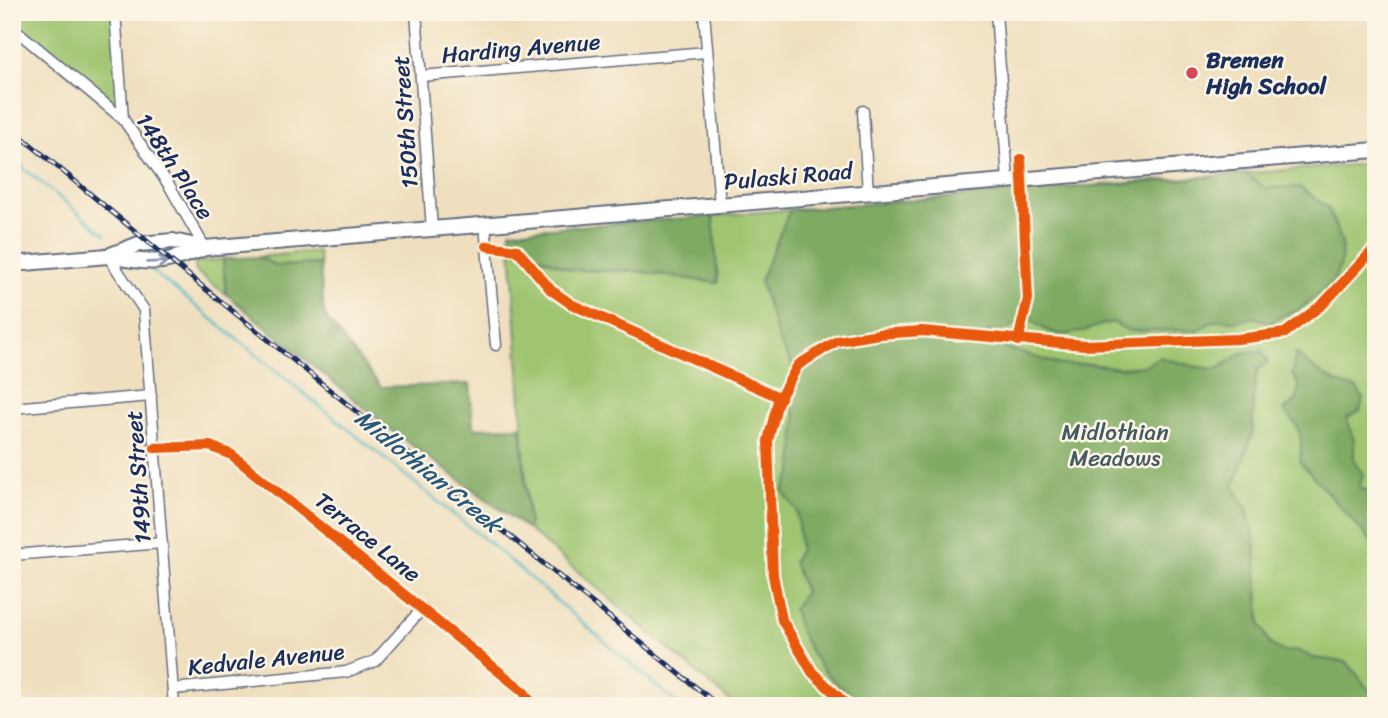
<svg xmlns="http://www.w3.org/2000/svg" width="1388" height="718" font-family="Sriracha,sans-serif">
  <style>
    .green { fill: #9fc570; stroke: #5d7a67; stroke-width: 2 }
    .forest { fill: #7faa62; stroke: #4d6c60; stroke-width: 2 }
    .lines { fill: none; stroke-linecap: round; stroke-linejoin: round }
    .stream { stroke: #49b6c4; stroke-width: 2.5 }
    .street-casing { stroke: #656d80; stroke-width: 13 }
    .secondary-casing { stroke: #656d80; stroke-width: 18 }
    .street { stroke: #fff; stroke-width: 10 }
    .secondary { stroke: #fff; stroke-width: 14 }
    .rail-casing { stroke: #1b2f5e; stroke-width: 5 }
    .rail { stroke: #fcf5e5; stroke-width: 2.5; stroke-dasharray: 8; stroke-linecap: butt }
    .cycleway-casing { stroke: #fcf5e5; stroke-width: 15 }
    .cycleway { stroke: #e8590c; stroke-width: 10 }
    .oneway { stroke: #8d97ae }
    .poi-dot { fill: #d1495b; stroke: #fcf5e5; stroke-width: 2.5 }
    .labels { text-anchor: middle; stroke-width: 5; stroke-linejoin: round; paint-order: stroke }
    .street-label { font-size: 23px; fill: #1b2f5e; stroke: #fcf5e5 }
    .poi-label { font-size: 23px; font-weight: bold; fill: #1b2f5e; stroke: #fcf5e5; text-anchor: start }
    .park-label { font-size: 23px; fill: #435c63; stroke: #fcf5e5 }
    .water-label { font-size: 24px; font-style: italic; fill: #29587d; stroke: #fcf5e5 }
  </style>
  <rect width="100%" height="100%" fill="#fcf5e5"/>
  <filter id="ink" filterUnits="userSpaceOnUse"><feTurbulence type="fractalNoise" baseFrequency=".0143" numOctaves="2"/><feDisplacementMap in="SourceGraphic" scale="14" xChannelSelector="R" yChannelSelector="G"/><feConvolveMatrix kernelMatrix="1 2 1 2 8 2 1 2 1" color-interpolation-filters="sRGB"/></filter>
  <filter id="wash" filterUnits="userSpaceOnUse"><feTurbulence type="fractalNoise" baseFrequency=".00686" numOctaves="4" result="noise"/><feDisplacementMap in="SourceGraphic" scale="28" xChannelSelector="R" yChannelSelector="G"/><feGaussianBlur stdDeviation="1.57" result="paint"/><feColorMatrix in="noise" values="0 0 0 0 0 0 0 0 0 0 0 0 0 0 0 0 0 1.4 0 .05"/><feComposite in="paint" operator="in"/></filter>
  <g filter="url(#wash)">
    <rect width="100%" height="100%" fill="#efdfbe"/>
    <!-- green -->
    <g class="green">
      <polygon points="12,12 115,12 123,119 12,27"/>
      <polygon points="1376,163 1376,706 736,706 529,530 511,245 572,270 637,271 718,283 713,216"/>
      <polygon points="318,251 320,264 276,266 259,257"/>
      <polygon points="223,259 226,294 195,271 195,263"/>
    </g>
    <!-- forest -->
    <g class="forest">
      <path d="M1246 174 1266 188 1300 187 1328 208 1342 243 1341 264 1332 283 1296 312 1283 315 1271 323 1254 317 1237 321 1216 320 1197 330 1129 331 1112 322C1079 331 1058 346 1030 318L1006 329 989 331 993 344 1061 365 1090 364 1120 368 1144 366 1159 357 1197 367 1217 369 1242 353 1262 350 1268 362 1257 371 1253 400V431L1234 487 1246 507 1255 538 1260 623 1270 644 1284 652 1299 651 1313 658 1347 662 1376 699V706H871C830 688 805 652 793 610L805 592 793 562 800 549 797 511 783 491 793 471 796 417 788 402 798 375 779 341 760 281 790 210Z"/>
      <polygon points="713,216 718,283 637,271 572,270 511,245 510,231"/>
      <polygon points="259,257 276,266 320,264 324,315 381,387 470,384 473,428 521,427 529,530 396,434 226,294 223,259"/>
      <path d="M1296 353C1315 371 1332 383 1357 389L1363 399 1360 411 1347 418 1354 441V462L1363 474 1359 488 1376 493V547L1300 462C1303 438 1301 427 1284 410L1296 401 1299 385 1292 374Z"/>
    </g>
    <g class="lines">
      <!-- stream -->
      <g class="stream">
        <polyline points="12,159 106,235"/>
        <polyline points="150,269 488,542 680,706"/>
      </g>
    </g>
  </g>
  <g filter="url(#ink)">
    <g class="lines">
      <!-- street casing -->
      <g class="street-casing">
        <g id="street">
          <polyline points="115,12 123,119"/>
          <polyline points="416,12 432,229"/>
          <polyline points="704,12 720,205"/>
          <polyline points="996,12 1008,181"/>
          <polyline points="12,27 123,119 169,185 205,248"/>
          <polyline points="421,76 707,52"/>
          <polyline points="863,111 868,193"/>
          <polyline points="485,225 496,345"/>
          <polyline points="108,256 144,310 174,706"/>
          <polyline points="12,408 151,396"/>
          <polyline points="155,448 210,446 232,455 523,691 534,706"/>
          <polyline points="12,555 162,543"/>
          <polyline points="13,685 14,706"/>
          <polyline points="173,689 346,672 375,661 423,608"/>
        </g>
      </g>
      <!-- secondary casing -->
      <g class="secondary-casing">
        <g id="secondary">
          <path d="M109 256C153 265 164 264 205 248"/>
          <polyline points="12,264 108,256 139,244 173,241 205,248 1376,150"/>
        </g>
      </g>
      <!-- street -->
      <use href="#street" class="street"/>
      <!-- secondary -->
      <use href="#secondary" class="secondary"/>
      <!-- rail casing -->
      <g class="rail-casing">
        <polyline id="rail" points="12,129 171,261 719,706"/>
      </g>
      <!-- rail -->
      <use href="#rail" class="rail"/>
      <!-- cycleway casing -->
      <g class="cycleway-casing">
        <g id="cycleway">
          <polyline points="487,246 517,250 551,290 571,304 781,398"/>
          <polyline points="1018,341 1028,299 1021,159"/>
          <polyline points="155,448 210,446 232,455 523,691 534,706"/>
          <polyline points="848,706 812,672 782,620 773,575 768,441 778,401 798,365 837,341 879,334 922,331 1085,345 1238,339 1285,333 1323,304 1376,247"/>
        </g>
      </g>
      <!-- cycleway -->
      <use href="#cycleway" class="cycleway"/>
    </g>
    <!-- one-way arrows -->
    <defs><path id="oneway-shaft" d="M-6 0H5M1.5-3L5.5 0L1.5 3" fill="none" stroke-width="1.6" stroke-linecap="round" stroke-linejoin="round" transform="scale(1.75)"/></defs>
    <use class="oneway" href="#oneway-shaft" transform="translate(157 262) rotate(-2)"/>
  </g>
  <!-- markers -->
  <circle class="poi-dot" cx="1192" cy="73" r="7"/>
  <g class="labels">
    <!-- street labels -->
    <g class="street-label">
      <text transform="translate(521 48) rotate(-5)" y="8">Harding Avenue</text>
      <text transform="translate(405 122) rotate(-94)" y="8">150th Street</text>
      <text transform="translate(175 166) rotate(57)" y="8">148th Place</text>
      <text transform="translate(788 176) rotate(-5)" y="8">Pulaski Road</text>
      <text transform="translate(138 477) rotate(-94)" y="8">149th Street</text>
      <text transform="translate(368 537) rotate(39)" y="8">Terrace Lane</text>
      <text transform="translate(266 659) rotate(-6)" y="8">Kedvale Avenue</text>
    </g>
    <!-- poi labels -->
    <g class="poi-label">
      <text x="1206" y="68">Bremen<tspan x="1206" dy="26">High School</tspan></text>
    </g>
    <!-- park labels -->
    <g class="park-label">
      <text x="1115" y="440">Midlothian<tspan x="1115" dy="26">Meadows</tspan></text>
    </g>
    <!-- water labels -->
    <g class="water-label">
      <text transform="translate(428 471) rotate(39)" y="8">Midlothian Creek</text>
    </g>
  </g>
  <!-- margin -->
  <rect width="1388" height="718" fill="none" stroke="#fcf5e5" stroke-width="42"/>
</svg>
